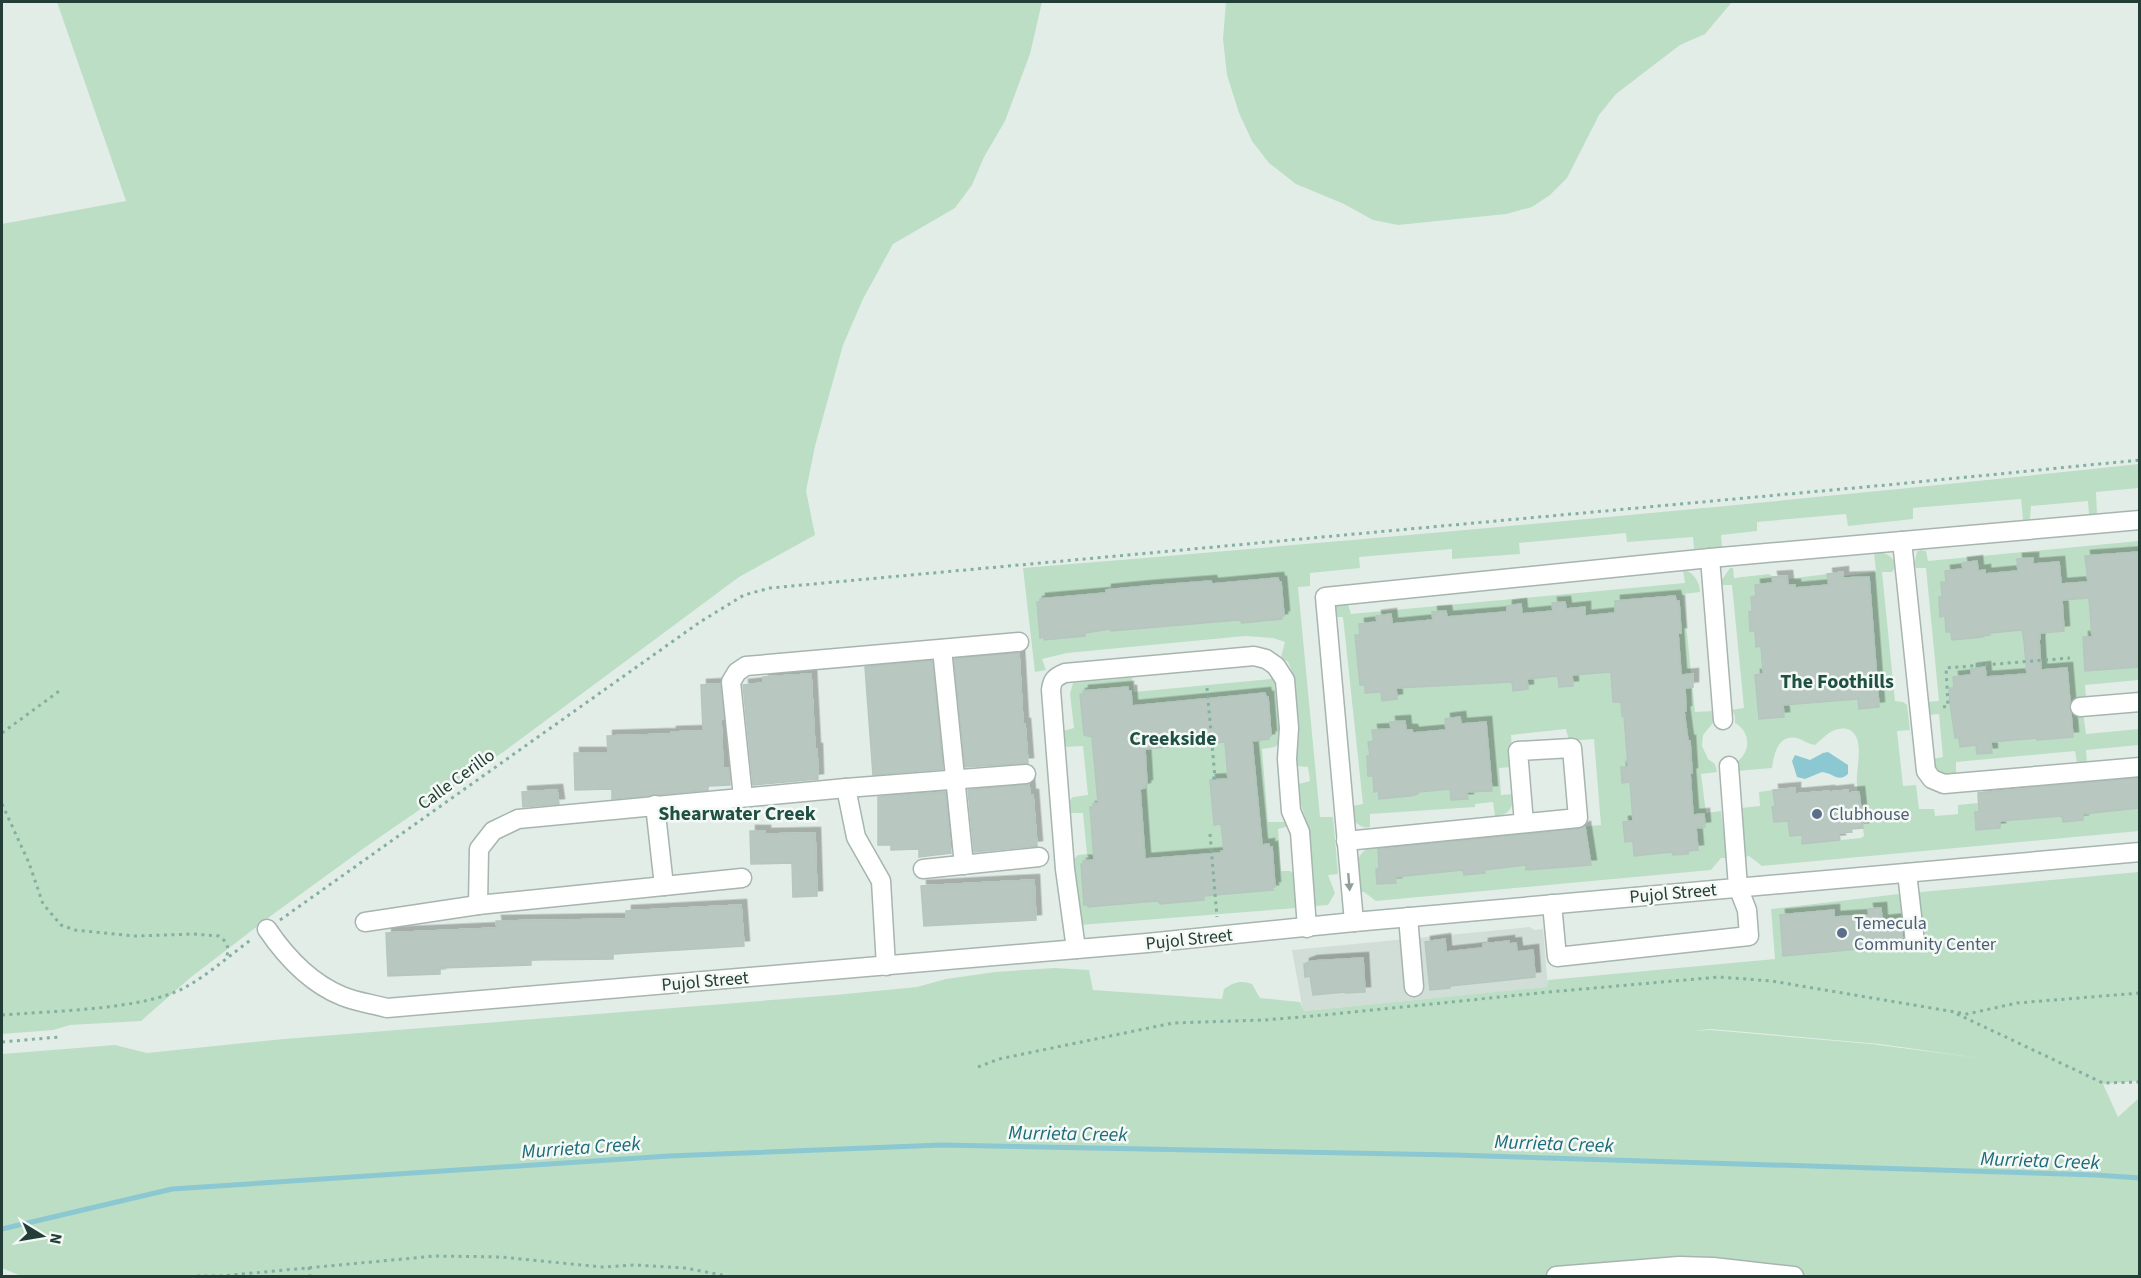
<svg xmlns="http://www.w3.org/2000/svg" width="2141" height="1278" font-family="'Source Sans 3',sans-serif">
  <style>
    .built { fill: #d1ddd7 }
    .green { fill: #bcdec5; fill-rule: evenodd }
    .water { fill: #8cc8d1 }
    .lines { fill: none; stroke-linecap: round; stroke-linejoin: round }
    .stream { stroke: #8cc8d1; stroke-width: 5 }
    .building { fill: #b8c8c1; stroke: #b5c6bf; stroke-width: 1.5; fill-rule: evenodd; filter: url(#shadow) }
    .minor-casing { stroke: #a6b5af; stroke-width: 21 }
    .path { stroke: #84b0a1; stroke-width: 3; stroke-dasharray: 3 4.5; stroke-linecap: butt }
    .minor { stroke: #fff; stroke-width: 18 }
    .oneway { fill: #919e9a }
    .service-dot { fill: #5c6f8a; stroke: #f4f9f6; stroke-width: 2 }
    .labels { text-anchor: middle; stroke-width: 5; stroke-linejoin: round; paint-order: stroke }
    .street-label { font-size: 18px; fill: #233e36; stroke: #f4f9f6 }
    .service-label { font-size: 18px; fill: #4e5e75; stroke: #f4f9f6; text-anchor: start }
    .neighbourhood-label { font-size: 20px; font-weight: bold; fill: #1f5043; stroke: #f4f9f6 }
    .water-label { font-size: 20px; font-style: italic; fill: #1d6c7a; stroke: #f4f9f6 }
  </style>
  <defs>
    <filter id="shadow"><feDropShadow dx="5.5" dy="-5.5" stdDeviation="0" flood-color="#0004"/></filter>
  </defs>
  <rect width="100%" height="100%" fill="#e3ede8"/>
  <!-- built -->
  <polygon class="built" points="1530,927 1534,930 1543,929 1548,987 1303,1011 1292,950"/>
  <!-- green -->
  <g class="green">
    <polygon points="57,2 1042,2 1030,54 1005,121 984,157 972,185 955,208 893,244 863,299 843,345 815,446 806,491 815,535 739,577 506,750 367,846 272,915 190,978 141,1021 70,1025 53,1030 2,1034 2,224 126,201"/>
    <polygon points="1226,2 1732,2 1705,34 1680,45 1616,94 1599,115 1567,178 1550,195 1532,207 1506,214 1398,225 1373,220 1344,204 1296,184 1269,163 1252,141 1239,113 1227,75 1223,39"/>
    <path d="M2139 464V488L2096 492 2097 514H2089L2088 501 2031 506 2030 519 2023 520 2021 499 1913 508V519L1848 526 1846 514 1757 522V531L1721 535 1722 547 1694 549 1693 537 1627 542 1626 533 1519 543 1520 554 1452 559V549L1359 557 1360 568 1310 573V586L1298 587 1320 817H1333L1338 874 1328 875 1335 893 1328 905 1315 906 1309 829 1300 802 1299 784 1310 781 1308 767 1296 766 1294 755 1299 737 1293 674 1288 662 1281 657 1285 642 1273 638 1245 636 1067 653 1042 659 1046 670 1035 672 1023 568C1396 537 1768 504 2139 464Z"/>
    <polygon points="2139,541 2139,680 2085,685 2086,697 2081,698 2086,734 2139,729 2139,745 2086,750 2087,763 2077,763 2075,751 1956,762 1956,774 1946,775 1935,771 1932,759 1943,757 1939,714 1927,715 1926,702 1939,701 1926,568 1916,568 1914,565 1917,552 1920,550 1926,551 1928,561"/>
    <path d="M1874 552C1885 552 1893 555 1896 566L1892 572H1882L1895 701 1903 702 1907 705 1910 730 1897 731 1903 786 1916 785 1919 809H1934L1935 816 1958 814V805L1978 803V793L2086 784V781L2139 775V831L1762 866 1749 856 1744 857 1741 808 1760 806 1759 792 1773 790 1775 806 1772 807 1774 822 1788 821 1790 836 1801 835 1802 844 1861 838 1864 836C1862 818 1859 802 1857 785 1855 769 1867 735 1847 729 1834 726 1824 737 1815 745 1808 744 1803 740 1797 738 1778 734 1774 754 1772 768L1737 771V762C1751 751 1751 732 1735 723V716L1732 710 1744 708 1732 585H1722L1721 581 1730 568H1733L1734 578 1769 574 1773 577 1787 576 1788 579 1843 572V576L1876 572Z"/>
    <path d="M1683 570C1693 571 1700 582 1700 592L1683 594 1695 712 1713 711V723L1703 735 1702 746 1708 759 1715 764 1717 772 1701 774 1706 813 1721 811 1727 858H1721L1711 870 1376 901 1364 892H1358C1357 875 1351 855 1371 847L1601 825 1594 739 1569 741 1566 729 1511 735 1513 764 1512 767 1499 768 1501 795 1514 794C1514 806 1509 816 1495 816L1493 802 1475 804V807L1370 814V827C1363 829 1357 824 1352 819V806L1363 804 1343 617H1333L1336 603 1347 601 1351 614 1685 583Z"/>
    <path d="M1271 671 1276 672 1281 738C1278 749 1272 747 1262 749L1268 822H1286L1289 826 1278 829 1281 871H1290L1294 874 1297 908 1080 925 1074 859 1078 855 1087 854 1083 813H1071L1068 802 1073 797 1088 795 1083 746 1064 747 1062 731 1074 728 1070 694 1073 683 1129 678H1132L1134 692 1271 679Z"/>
    <path d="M2139 872V1081L2103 1084 2118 1117 2139 1098V1276H21L2 1268V1054L115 1045 147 1053 284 1039 835 995 917 987 946 979 995 972 1055 968 1089 970 1093 990 1222 999 1224 989C1234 982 1241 980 1252 984L1260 998 1300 1002 1304 1011 1547 987 1548 980 1775 959 1771 909 1899 894ZM1881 908 1882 921 1901 919 1903 945 1783 955 1780 915 1833 910 1834 917 1868 915V910ZM1711 1029 1880 1044 1978 1058 1871 1044 1710 1030 1692 1031Z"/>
  </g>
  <!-- water -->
  <path class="water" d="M1828 752 1848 765V774C1838 783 1833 773 1822 772L1805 779 1797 777 1792 761 1795 755 1810 760 1823 753Z"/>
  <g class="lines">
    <!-- stream -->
    <polyline class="stream" points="2,1229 172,1189 669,1156 941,1145 1454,1155 2096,1175 2140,1178"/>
  </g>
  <!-- building -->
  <g class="building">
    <polygon points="2139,552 2139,667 2085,671 2083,637 2092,637 2089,598 2062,600 2064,631 2040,633 2040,639 2039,639 2041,670 2067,668 2073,737 2037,740 2037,738 1991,742 1992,753 1977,754 1976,745 1960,747 1959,738 1955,738 1950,703 1949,688 1954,688 1953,677 1971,675 1971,669 1985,667 1986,677 2027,674 2024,641 2022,630 1990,633 1990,635 1983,636 1983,637 1952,640 1951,632 1946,632 1945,616 1940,617 1939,597 1942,597 1941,582 1946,582 1945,571 1963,569 1962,563 1977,561 1978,571 1985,570 1985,574 2018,571 2017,559 2033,558 2033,564 2059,562 2061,584 2088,582 2085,556"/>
    <polygon points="1843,572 1843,578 1869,577 1879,707 1859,709 1858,699 1783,705 1784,717 1759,719 1755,675 1763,674 1761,646 1756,647 1755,631 1750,631 1749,612 1752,611 1751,597 1756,596 1755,585 1773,583 1772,577 1787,576 1788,585 1795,585 1795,588 1829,585 1827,574"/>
    <polygon points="1278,578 1279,582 1281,582 1284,616 1282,616 1282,619 1242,623 1241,621 1238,620 1111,631 1110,629 1085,633 1085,636 1044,640 1044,637 1040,638 1037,602 1040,602 1040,599 1106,593 1106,590 1147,586 1211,581 1212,584"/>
    <polygon points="1675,596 1676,601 1679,601 1681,633 1678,633 1681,675 1693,674 1693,687 1685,688 1686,711 1684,711 1688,741 1690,741 1692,773 1690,773 1693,815 1704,814 1705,827 1696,828 1698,850 1688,851 1688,854 1673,855 1672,852 1634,856 1633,841 1625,842 1623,822 1633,821 1630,782 1622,783 1621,767 1628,767 1624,716 1622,716 1621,702 1613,702 1611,672 1572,675 1573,686 1559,687 1558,676 1527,679 1528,689 1513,691 1512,682 1396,688 1397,699 1382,701 1381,692 1365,693 1365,685 1360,685 1355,635 1360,635 1359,624 1377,622 1376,616 1391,614 1392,624 1433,620 1432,612 1446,611 1447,617 1507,612 1507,606 1521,604 1522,614 1553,611 1552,603 1565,602 1566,609 1585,607 1585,616 1615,613 1615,601"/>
    <polygon points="1019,653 1023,724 1025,724 1028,763 965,767 954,659"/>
    <polygon points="932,661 943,769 873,775 865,667"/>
    <polygon points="811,674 815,749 817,749 818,779 753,785 743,685 763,683 763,677"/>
    <polygon points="720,684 724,719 721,719 723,768 729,768 730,785 708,786 708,790 612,799 612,789 575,790 574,753 608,753 607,736 671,734 671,732 703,731 701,685"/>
    <path d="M1128 687V691H1131L1132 706 1265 693 1266 697H1268L1271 736H1269V739L1252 741 1262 845 1269 844V848L1272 847 1275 887H1272L1273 890 1204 896V900L1160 904 1159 902 1156 901 1088 907V905H1084L1081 864H1084L1083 861 1094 860 1090 807H1093V804L1098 803 1092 737 1084 735 1080 694H1083V691ZM1225 742 1228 779 1210 780 1214 825 1221 824 1224 851H1221V853L1145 859 1140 789 1145 788V785H1147L1145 749Z"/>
    <polygon points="1460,717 1461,724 1486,722 1492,791 1467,792 1468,799 1451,800 1450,789 1418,792 1418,794 1410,796 1379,799 1378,791 1374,792 1373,776 1368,776 1367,756 1370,756 1368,742 1374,741 1372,730 1391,729 1390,722 1405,721 1406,730 1412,730 1413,733 1446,730 1445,719"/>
    <polygon points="2139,778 2139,808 2083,814 2083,820 2063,822 2062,816 2000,821 2000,828 1976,830 1975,812 1979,812 1978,793"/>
    <polygon points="1029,784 1030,795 1033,795 1037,846 974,852 968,790"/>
    <polygon points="1795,788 1795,794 1829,791 1829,792 1848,790 1848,793 1859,792 1863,828 1851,829 1852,832 1839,833 1840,840 1802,844 1802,835 1790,836 1788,821 1774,822 1772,807 1775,806 1773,790"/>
    <polygon points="557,790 559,804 523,807 522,792"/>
    <polygon points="945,792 951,853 919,857 919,849 891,850 891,845 878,845 878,797"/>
    <polygon points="1585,827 1591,865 1526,870 1526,865 1484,870 1485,873 1464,875 1463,870 1395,877 1396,883 1377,884 1376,869 1379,869 1378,849 1579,829"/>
    <polygon points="750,831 765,831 765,834 815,833 817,896 793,897 792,863 751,864"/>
    <polygon points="1034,880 1036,920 924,926 921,886"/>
    <polygon points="741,905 744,946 613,954 613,959 531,960 531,965 440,968 440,974 388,976 386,933 497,928 496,921 626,919 626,911"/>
    <polygon points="1881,908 1882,921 1901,919 1903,945 1783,956 1780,915 1834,910 1834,917 1869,915 1868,909"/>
    <polygon points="1445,939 1446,952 1483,948 1483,944 1509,941 1509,944 1516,943 1517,952 1533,950 1535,977 1450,986 1450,988 1430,990 1425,942"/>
    <polygon points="1363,958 1365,992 1346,993 1346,992 1313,995 1310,976 1305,977 1304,964 1312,961"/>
  </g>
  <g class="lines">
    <!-- minor casing -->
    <g class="minor-casing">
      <g id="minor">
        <polyline points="1902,541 1926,771 1932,779 1944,784 2140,767"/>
        <polyline points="1710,558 1723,720"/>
        <polyline points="942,649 964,865"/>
        <polyline points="2080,707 2140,702"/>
        <polyline points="743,797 731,682 737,672 746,666 1019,642"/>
        <polyline points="655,805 664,886"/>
        <polyline points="1346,841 1578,818 1572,748 1518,751 1524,823"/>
        <polyline points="923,869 1039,857"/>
        <polyline points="1907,873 1915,942"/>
        <polyline points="1552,904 1557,957 1749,936 1747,910 1738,887 1729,766"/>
        <polyline points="478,905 479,849 493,831 518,819 846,788"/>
        <polyline points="1408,917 1414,987"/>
        <polyline points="365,922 478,905 742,878"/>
        <polyline points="1354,922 1325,597 1710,558 2140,520"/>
        <path d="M267 929C286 957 310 983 342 996 356 1002 373 1004 387 1008L1147 943 1354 922 2140 852"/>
        <path d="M1076 949 1065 869 1051 690C1052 680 1055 677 1065 673L1254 656 1266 659 1276 666 1285 680 1289 728 1287 759 1291 811 1300 832 1307 928"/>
        <polyline points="886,966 881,881 856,837 846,788 1026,774"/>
        <polyline points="1556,1276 1679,1266 1713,1267 1794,1276"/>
      </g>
    </g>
    <!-- path -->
    <g class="path">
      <polyline points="1207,688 1215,778 1210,778"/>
      <polyline points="1943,707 1948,706 1946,668 2070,658"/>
      <polyline points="2,733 62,689"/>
      <path d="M2 804 29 863 43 904 61 925 75 930 135 936 193 934 219 936C227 942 229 946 227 956"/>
      <polyline points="1210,834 1217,917"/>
      <polyline points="280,920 700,622 744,595 770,588 1897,484 2140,460"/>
      <polyline points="1957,1014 2103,1083 2140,1082"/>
      <path d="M2 1015C51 1011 142 1010 184 988 208 975 230 955 252 939"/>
      <polyline points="2,1042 59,1037"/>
      <polyline points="978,1067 999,1059 1173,1023 1264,1020 1324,1015 1549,992 1719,977 1772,981 1967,1014 2017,1003 2140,993"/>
      <polyline points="309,1267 310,1276"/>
      <polyline points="197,1276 221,1276 435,1256 502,1257 602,1267 635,1265 685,1268 727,1276"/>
    </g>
    <!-- minor -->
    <use href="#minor" class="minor"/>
  </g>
  <!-- one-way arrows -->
  <defs><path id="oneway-solid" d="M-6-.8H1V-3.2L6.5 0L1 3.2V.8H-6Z" transform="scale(1.5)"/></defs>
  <use class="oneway" href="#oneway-solid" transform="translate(1349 882) rotate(85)"/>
  <!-- markers -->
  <g class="service-dot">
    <circle cx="1817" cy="814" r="6"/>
    <circle cx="1842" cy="933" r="6"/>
  </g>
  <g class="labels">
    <!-- street labels -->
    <g class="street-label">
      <text transform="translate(456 779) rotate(-36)" y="6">Calle Cerillo</text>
      <text transform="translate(1673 893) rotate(-5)" y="6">Pujol Street</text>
      <text transform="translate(1189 939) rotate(-6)" y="6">Pujol Street</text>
      <text transform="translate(705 981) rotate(-5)" y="6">Pujol Street</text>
    </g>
    <!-- service labels -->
    <g class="service-label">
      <text x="1829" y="820">Clubhouse</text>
      <text x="1854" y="929">Temecula<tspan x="1854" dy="21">Community Center</tspan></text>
    </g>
    <!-- neighbourhood labels -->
    <g class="neighbourhood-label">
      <text x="1837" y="688">The Foothills</text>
      <text x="1173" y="745">Creekside</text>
      <text x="737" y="820">Shearwater Creek</text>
    </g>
    <!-- water labels -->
    <g class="water-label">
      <text transform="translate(1068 1133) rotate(1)" y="7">Murrieta Creek</text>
      <text transform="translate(1554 1143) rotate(2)" y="7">Murrieta Creek</text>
      <text transform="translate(581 1147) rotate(-4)" y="7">Murrieta Creek</text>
      <text transform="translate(2040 1160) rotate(2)" y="7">Murrieta Creek</text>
    </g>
  </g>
  <!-- border -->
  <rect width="2141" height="1278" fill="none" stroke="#233e36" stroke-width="6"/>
  <!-- north arrow -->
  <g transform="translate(42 1236) rotate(101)" stroke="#f4f9f6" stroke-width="4.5" paint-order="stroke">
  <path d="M0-4.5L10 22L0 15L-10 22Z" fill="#233e36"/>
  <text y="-9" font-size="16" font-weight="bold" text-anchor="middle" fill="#233e36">N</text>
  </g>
</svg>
